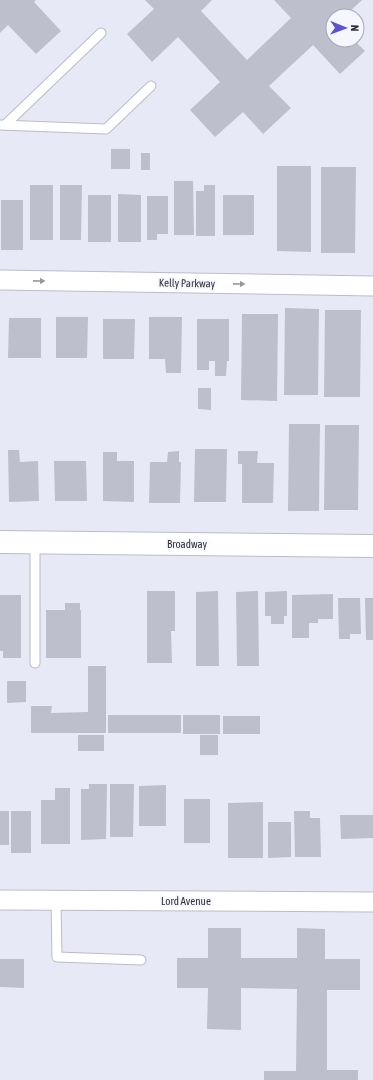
<svg xmlns="http://www.w3.org/2000/svg" width="373" height="1080" font-family="'Asap Condensed',sans-serif">
  <style>
    .building { fill: #bebfcc }
    .lines { fill: none; stroke-linecap: round; stroke-linejoin: round }
    .lane-casing { stroke: #bbbcc8; stroke-width: 11 }
    .street-casing { stroke: #bbbcc8; stroke-width: 21 }
    .secondary-casing { stroke: #bbbcc8; stroke-width: 24 }
    .lane { stroke: #fff; stroke-width: 9 }
    .street { stroke: #fff; stroke-width: 19 }
    .secondary { stroke: #fff; stroke-width: 22 }
    .oneway { fill: #98989a }
    .labels { text-anchor: middle; stroke-width: 4; stroke-linejoin: round; paint-order: stroke }
    .street-label { font-size: 11px; fill: #303035; stroke: #f6f7fe }
  </style>
  <rect width="100%" height="100%" fill="#e8e9f6"/>
  <!-- building -->
  <g class="building">
    <polygon points="0,0 36,0 34,2 61,31 36,54 8,25 0,33"/>
    <polygon points="145,0 212,0 201,11 247,60 291,18 274,0 362,0 345,16 333,16 333,40 354,40 365,51 340,74 313,45 269,86 291,108 263,134 243,112 215,137 190,110 220,82 178,37 152,62 127,34 154,9"/>
    <rect x="111" y="149" width="19" height="20"/>
    <rect x="141" y="153" width="9" height="17"/>
    <polygon points="277,166 311,166 311,252 277,251"/>
    <polygon points="321,167 356,167 355,253 321,253"/>
    <polygon points="174,181 193,181 194,235 174,235"/>
    <rect x="30" y="185" width="23" height="55"/>
    <polygon points="60,185 82,185 81,240 60,240"/>
    <polygon points="204,185 215,185 215,236 196,236 196,191 204,191"/>
    <polygon points="118,194 141,195 141,242 118,242"/>
    <rect x="88" y="195" width="23" height="47"/>
    <rect x="223" y="195" width="31" height="40"/>
    <polygon points="147,196 168,196 168,234 157,234 157,240 147,240"/>
    <rect x="1" y="200" width="22" height="50"/>
    <polygon points="285,308 319,309 318,395 284,395"/>
    <polygon points="325,310 361,310 360,397 324,397"/>
    <polygon points="242,314 278,314 277,401 241,400"/>
    <polygon points="56,317 88,317 87,358 56,358"/>
    <polygon points="149,317 182,317 181,373 166,373 165,359 149,359"/>
    <polygon points="9,318 41,318 41,358 8,358"/>
    <polygon points="103,319 135,319 134,359 103,359"/>
    <polygon points="197,319 229,319 229,361 227,361 226,376 215,376 215,361 209,361 209,370 197,370"/>
    <polygon points="198,388 211,388 211,410 198,409"/>
    <polygon points="289,424 320,424 319,511 288,511"/>
    <polygon points="325,425 359,425 358,510 324,510"/>
    <polygon points="195,449 227,449 226,502 194,502"/>
    <polygon points="8,450 19,450 20,462 38,461 39,501 9,502"/>
    <polygon points="179,451 179,462 181,462 180,503 149,503 150,462 167,462 168,452"/>
    <polygon points="238,451 258,451 257,463 274,463 273,503 242,503 242,464 238,464"/>
    <polygon points="103,452 117,452 117,461 134,461 134,502 103,501"/>
    <polygon points="54,461 86,461 87,501 55,501"/>
    <polygon points="147,591 175,591 175,631 171,631 172,663 147,663"/>
    <polygon points="218,591 219,666 196,666 196,592"/>
    <polygon points="258,591 259,666 237,666 236,592"/>
    <polygon points="287,591 287,616 284,616 284,624 271,624 271,616 265,616 265,592"/>
    <polygon points="333,594 333,619 318,619 318,623 309,623 309,638 292,638 292,595"/>
    <polygon points="0,595 21,595 21,658 3,658 3,651 0,651"/>
    <polygon points="338,598 360,598 361,634 350,634 350,639 339,639"/>
    <polygon points="365,598 373,598 373,640 366,640"/>
    <polygon points="65,603 80,603 80,610 81,610 81,658 46,658 46,610 65,610"/>
    <polygon points="88,666 106,666 106,733 31,733 31,706 52,706 51,713 88,712"/>
    <polygon points="7,681 26,681 26,702 7,703"/>
    <rect x="108" y="715" width="73" height="18"/>
    <rect x="183" y="715" width="37" height="19"/>
    <rect x="223" y="716" width="37" height="18"/>
    <rect x="78" y="735" width="26" height="16"/>
    <rect x="200" y="735" width="18" height="20"/>
    <polygon points="89,784 107,784 106,839 81,840 81,789 89,789"/>
    <polygon points="110,784 134,784 133,837 110,837"/>
    <polygon points="166,785 166,826 139,826 139,786"/>
    <polygon points="55,788 70,788 70,844 41,844 41,800 55,800"/>
    <rect x="184" y="799" width="26" height="44"/>
    <polygon points="263,802 263,858 228,858 228,803"/>
    <rect x="0" y="811" width="9" height="34"/>
    <rect x="11" y="811" width="20" height="42"/>
    <polygon points="294,811 310,811 310,818 320,818 321,857 295,857"/>
    <polygon points="340,815 373,815 373,838 341,839"/>
    <polygon points="268,822 291,822 291,857 268,858"/>
    <polygon points="208,928 241,928 241,958 297,958 297,928 325,929 325,959 360,959 360,990 327,990 327,1070 358,1070 358,1080 264,1080 264,1071 296,1071 297,989 241,988 241,1030 207,1029 208,988 177,988 177,958 208,958"/>
    <polygon points="0,959 24,959 24,988 0,987"/>
  </g>
  <g class="lines">
    <!-- lane casing -->
    <g class="lane-casing">
      <g id="lane">
        <polyline points="0,125 106,129 151,86"/>
        <polyline points="5,125 101,33"/>
        <polyline points="35,663 35,543"/>
        <polyline points="56,900 57,957 141,960"/>
      </g>
    </g>
    <!-- street casing -->
    <g class="street-casing">
      <g id="street">
        <polyline points="0,280 373,286"/>
        <polyline points="0,900 373,902"/>
      </g>
    </g>
    <!-- secondary casing -->
    <g class="secondary-casing">
      <polyline id="secondary" points="0,542 373,546"/>
    </g>
    <!-- lane -->
    <use href="#lane" class="lane"/>
    <!-- street -->
    <use href="#street" class="street"/>
    <!-- secondary -->
    <use href="#secondary" class="secondary"/>
  </g>
  <!-- one-way arrows -->
  <defs><path id="oneway-solid" d="M-6-.8H1V-3.2L6.5 0L1 3.2V.8H-6Z"/></defs>
  <g class="oneway">
    <use href="#oneway-solid" transform="translate(39 281) rotate(1)"/>
    <use href="#oneway-solid" transform="translate(239 284) rotate(1)"/>
  </g>
  <g class="labels">
    <!-- street labels -->
    <g class="street-label">
      <text transform="translate(187 283) rotate(1)" y="4">Kelly Parkway</text>
      <text x="187" y="548">Broadway</text>
      <text x="186" y="905">Lord Avenue</text>
    </g>
  </g>
  <!-- north arrow -->
  <g transform="translate(345 28) rotate(91)"><circle r="19" fill="#f6f7fe" stroke="#a7a7ae"/>
  <path d="M0-3L7 15L0 10L-7 15Z" fill="#5e53cb"/>
  <text y="-6" font-size="11" font-weight="bold" text-anchor="middle" fill="#303035">N</text>
  </g>
</svg>
